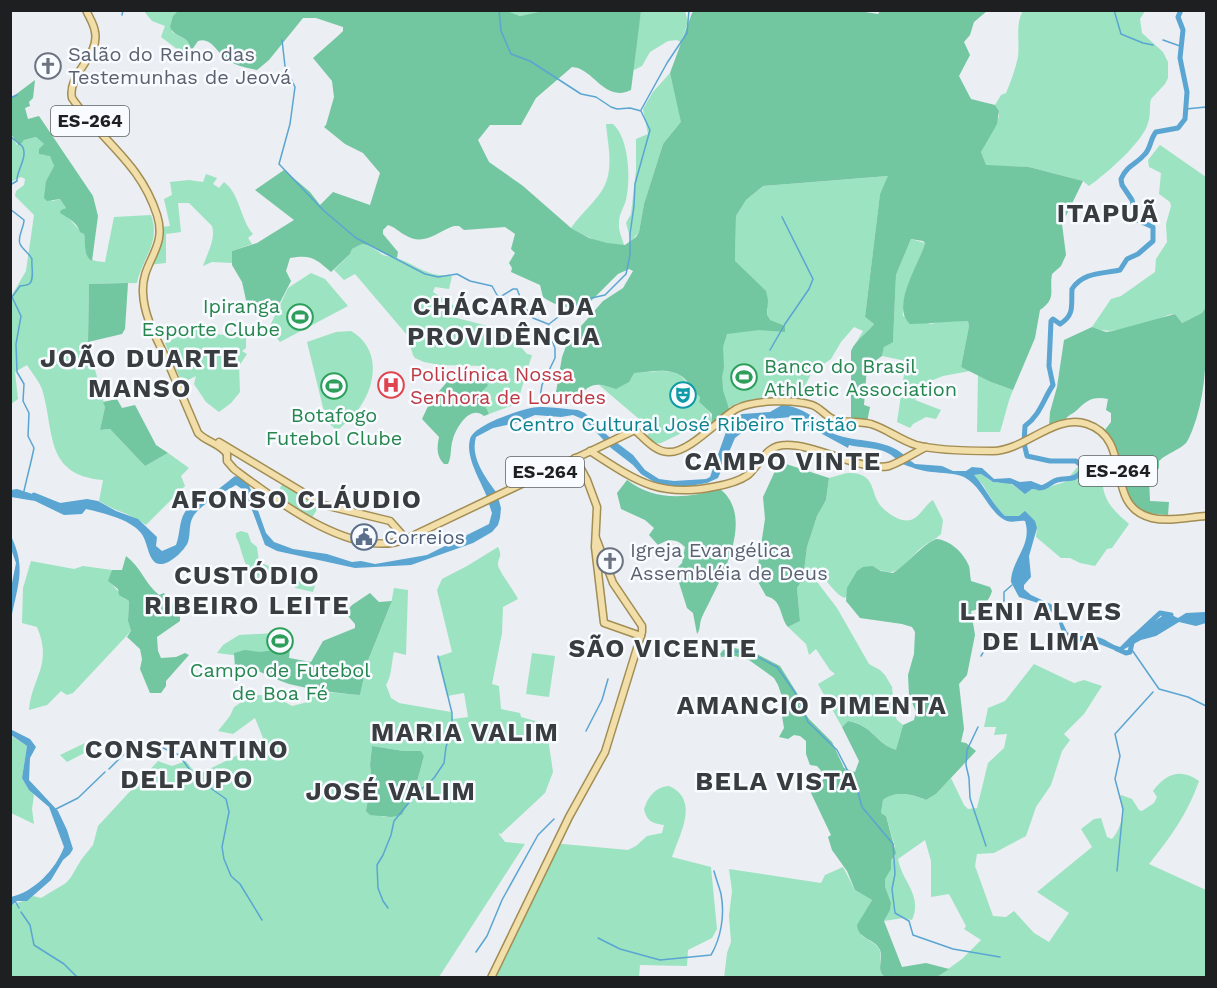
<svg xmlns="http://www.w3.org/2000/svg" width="1217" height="988" font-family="'Work Sans',sans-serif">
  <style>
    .green { fill: #9ce3c1; fill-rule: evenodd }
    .forest { fill: #72c6a0 }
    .water { fill: #5aa5d2 }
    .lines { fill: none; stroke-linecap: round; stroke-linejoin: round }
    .stream { stroke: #5aa5d2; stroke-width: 1.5 }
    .river { stroke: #5aa5d2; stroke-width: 5 }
    .major-casing { stroke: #a28d54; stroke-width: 9 }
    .major { stroke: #f2dea9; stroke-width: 6 }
    .labels { text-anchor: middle; stroke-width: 5; stroke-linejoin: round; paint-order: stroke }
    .shield { fill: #f8fbff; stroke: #5f6164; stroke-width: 1.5 }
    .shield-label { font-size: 18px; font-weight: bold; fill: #1e1f21 }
    .worship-label { font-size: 20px; fill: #5b616d; stroke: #f8fbff; text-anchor: start }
    .leisure-label { font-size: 20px; fill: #27864d; stroke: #f8fbff }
    .health-label { font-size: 20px; fill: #be3a42; stroke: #f8fbff; text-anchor: start }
    .culture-label { font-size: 20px; fill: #0d838f; stroke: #f8fbff }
    .service-label { font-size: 20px; fill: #4e5e75; stroke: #f8fbff; text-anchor: start }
    .district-label { font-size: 26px; font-weight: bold; letter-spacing: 1.5px; fill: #3a3d3f; stroke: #f8fbff }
  </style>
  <rect width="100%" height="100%" fill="#ebeef2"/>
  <!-- green -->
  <g class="green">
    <path d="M144 11H179L173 16 172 32C181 38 190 37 191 51L181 52 161 37 165 26 152 21Z"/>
    <polygon points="504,11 549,11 520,16"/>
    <polygon points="641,11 685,11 688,22 681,42 677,40 668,41 650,52 642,66 632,71"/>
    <path d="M1023 11H1145L1140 19 1142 33 1163 52 1168 62V78L1165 84 1151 99C1149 107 1151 115 1148 123 1143 142 1106 174 1089 186L1083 181 1029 167 986 166 981 152 999 117V111L995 105 1001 95 1006 93C1011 81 1015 70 1018 57 1020 42 1015 24 1023 11Z"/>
    <polygon points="670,73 682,122 663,144 644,204 639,232 631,241 626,223 631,214 636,170 636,139 648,134 643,109 653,92"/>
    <path d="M606 124H613C629 138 631 180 626 200 624 207 619 214 619 222 618 230 622 238 624 245 605 247 587 237 571 228 580 215 592 205 601 192 615 172 608 147 606 124Z"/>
    <path d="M11 134 17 145 24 140 36 137 44 144 42 155H50L54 166 46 181 52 201 60 199 66 208 61 210C67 215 80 232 84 234 87 254 82 261 105 262L114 217 151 215C161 243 143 256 137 283L89 284 88 343 105 407 100 430 110 429 145 466 168 453 189 468 181 476 185 486 146 525C132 514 114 511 99 501L103 480C44 475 55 432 42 389 39 381 32 373 27 365L15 372 18 399 11 404 10 292 12 295 26 271 34 215 15 196 16 191 24 185 25 179 21 177 11 182Z"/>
    <path d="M1160 145 1206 177V307L1202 313 1182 323 1175 314C1168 314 1164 317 1157 320 1139 327 1110 336 1092 327L1111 299 1121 296 1155 272 1156 259 1167 242 1166 224 1171 206 1170 202 1159 194 1161 173 1149 167 1148 160Z"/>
    <path d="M206 174 217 178 213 184 219 188 224 182C240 194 240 219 253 234L248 238 252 244 232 251V263L212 262 203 266C207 254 216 239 212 226L189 203H178L181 232 166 234V263L148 265 161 227 170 226 164 199 172 195 170 182 189 180 203 182Z"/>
    <polygon points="889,176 880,194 865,317 874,324 869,331 857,341 863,331 854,327 841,342 831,359 812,372 797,402 780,400 781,389 767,390 767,384 763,400 738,403 724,410 713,317 767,315 768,309 735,261 736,216 746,200 763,186"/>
    <path d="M911 239 925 243C918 267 901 289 903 316L931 324 943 321H968L969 326 961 367 970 371 943 376 923 384 915 400 941 410 936 419 926 417 913 424 910 428 897 422 906 361 882 356 884 347 893 341 896 275Z"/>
    <path d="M362 244C370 245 376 250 383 255 388 257 392 256 397 258 420 267 426 276 452 276L449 289 435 287 433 292 456 307 453 317 507 331 527 354 532 355 518 400 511 406 489 414 482 405 478 404 487 383 483 380 484 366 440 365 424 362 415 358 413 355 407 335 355 274 344 280 334 270 350 254 352 249Z"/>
    <polygon points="311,273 325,279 348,306 280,342 269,328 288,288"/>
    <polygon points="205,324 209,333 246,338 246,348 242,351 247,354 239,366 240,392 231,403 219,412 206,402 194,384 196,376 182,383 165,343"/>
    <path d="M351 331C379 347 378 381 360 407 354 416 345 423 337 431L326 420 307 342 336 332Z"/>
    <path d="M660 371C689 371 683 385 700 397L699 402C710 413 711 410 711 426L701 432 696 426 661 443 652 444 645 438 652 430 599 385C615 387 626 390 633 373Z"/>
    <path d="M978 374 991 382 1013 390C1007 404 1005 417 1000 432H977Z"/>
    <path d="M1097 463C1104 472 1101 485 1105 495 1109 507 1120 516 1129 524L1112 548 1107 549 1095 566 1080 563 1070 558H1061L1036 537 1037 528 1019 516H1005L996 507 983 485 973 475 981 474 991 481 998 483 1008 482 1020 490 1027 492 1032 489 1039 490 1065 482 1080 464Z"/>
    <path d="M847 473C853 473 860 473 865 477 873 482 873 494 878 502 883 511 902 525 913 519 921 515 925 505 933 500L943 520 941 534C935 540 927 543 921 548 904 563 897 582 873 566L845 598C832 593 828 577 813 571L811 574 837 608 869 664 880 670 885 675 892 687 895 715 897 720 903 725 896 751C876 743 873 725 848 721L842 727 818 684 835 674 830 670 816 649 809 655 806 644 788 627 800 621 797 588 803 579 807 547 817 516 826 500 829 478Z"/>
    <polygon points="284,482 320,505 311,519 275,495"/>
    <path d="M241 531 248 533 251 542 257 547 259 562 269 566 268 572 270 578 265 584C247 571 246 567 240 547 239 541 235 539 236 533Z"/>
    <path d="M498 547C503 558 498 556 498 565 498 570 515 592 518 599L503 607 502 633 492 684 499 686 501 709 520 713 521 717 546 724 553 772 545 793 501 834 498 833 505 842 525 844 439 977H11L10 906C18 901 26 902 33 896L41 898 66 883 71 877 81 860 93 845 98 826 158 761 172 766 186 761 197 775 238 755 263 738 255 718 233 734 218 731 230 716 234 707 246 699 257 695 274 696 292 706 308 702 310 697 321 694 325 696 326 692 360 695 367 663 391 604 394 588 408 590 406 655 394 652C391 664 392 675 386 685L391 698 399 703 451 712 453 719 468 717 464 693 447 696 437 657 452 652 437 590 442 579 467 566ZM372 746 404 751H421L424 756 415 789 402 815 384 817 374 814 368 792 372 780 370 765Z"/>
    <path d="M31 561 74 569 83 566 112 570 109 581 125 599 129 601 128 621 131 631 73 693 67 695 61 691 47 705 29 710C32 677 53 665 37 627L22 623 23 588Z"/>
    <polygon points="299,575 317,580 313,592 295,588"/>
    <polygon points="291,632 293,648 264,659 217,653 223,645 239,635"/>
    <polygon points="532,653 555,656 549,697 526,694"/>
    <path d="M1034 664 1074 683 1084 680 1102 686 1084 714 1064 734 1070 740 1062 751 1051 785 1036 807 1026 836 994 853 977 854 975 866 993 916 1006 917 1014 911 1034 933 1049 942 1069 913 1037 892 1092 847 1081 829 1094 819 1101 818 1107 837 1112 839C1122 827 1125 812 1119 797L1121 795 1132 799 1139 810 1142 811 1154 803 1157 797 1153 791C1166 773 1181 768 1199 781 1188 813 1170 838 1149 864L1206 890V977H937L962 959 981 940 964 929 966 926 949 894 931 897V861L925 840 898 859C902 882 923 895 912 920L903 918 884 921C898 896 881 895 885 879 887 872 891 870 891 861L895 857V847L886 816 881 813 883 800C895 790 912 794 926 800L936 794 951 778 964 805 968 809 977 808 988 763 1004 748 1007 734 994 735 996 727H984L988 708 1005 701Z"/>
    <polygon points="10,735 27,746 22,778 34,795 32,809 34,824 11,813"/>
    <polygon points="85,743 90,750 67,762 60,755"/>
    <path d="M669 786C700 800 680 833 672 857L711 867 717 929 712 938 688 950 687 966 640 965 639 977 487 978 552 843 628 850 636 846 647 836 662 833 664 825C652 823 648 822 644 810 647 798 655 787 669 786Z"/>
    <path d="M843 867 855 890 872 900 862 917 861 935C866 939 873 942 877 946 886 956 874 970 885 977L724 978 727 953 731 942 729 916 732 891 729 869 821 883 825 875Z"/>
  </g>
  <!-- forest -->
  <g class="forest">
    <path d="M179 10H504L520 16 549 10 641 11 631 90C604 103 594 68 572 67L536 98 521 125H490L478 140 489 162 523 186 571 228 589 238 607 243 625 245 636 237 639 232 644 204 663 144 681 122 670 73 692 13 695 10H852L878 14 881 10 987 11 974 22 970 35 964 42 970 55 959 76 971 99 995 105 999 111 997 124 981 152 986 165 1029 167 1083 181 1062 224 1066 255 1061 266 1052 274C1049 292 1057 298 1040 310L1035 338 1013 390 991 382 961 367 969 326 968 321C949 321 930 324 910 324 890 306 919 265 925 243L923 241 911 239 896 275 893 342 884 347 882 356 867 367 864 405 870 407 867 422 851 421V351C856 339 867 334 874 324L865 317 880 194 888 176 763 186 746 200 736 216 735 261 766 291 768 300 767 315 770 320 785 326V332L759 330 727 334 723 347 724 367 722 377 723 390 730 412 724 414 711 426 712 414 699 402 700 397C693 392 691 386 685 379 672 366 650 372 634 373L629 382 616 389C599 384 593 381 580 395L556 392 562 357 568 341 603 301 623 288 633 271 629 269 618 274 586 306C573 312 554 305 543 297L540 285 511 272 512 268 509 263 515 253 511 249 515 234 505 227 464 230 459 226H454C436 232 424 247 405 235 399 232 395 227 388 225L383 230V234L398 252 397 258C381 255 376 246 362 244L352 249 350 254 331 272C316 259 312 254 290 258L286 271 291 281 275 312 268 317 251 306 246 300 242 282 232 265V251L257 243 294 220 255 190 284 170 310 192 320 205 333 192 370 205 380 173 363 153 345 144 324 127 326 125 334 97 332 81 313 58 339 35 343 31V27L316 18H303L269 60 257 70C247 68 238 66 229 61 218 55 212 36 198 41L191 51C189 33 176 40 170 27L173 16Z"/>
    <path d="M35 80 33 98 29 102 30 106 25 108 28 119 39 116 93 196 98 216 92 261C83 256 86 244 84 234L80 232C77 222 68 218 60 213L61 210 66 208 60 199 47 201 44 198 46 181 54 166 50 156 39 154V149L44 144 36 137 24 140 19 146 11 134V98Z"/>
    <polygon points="128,283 125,329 122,334 88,342 89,284"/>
    <path d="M1206 307C1206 349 1208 391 1192 431 1190 435 1189 439 1186 443 1178 451 1167 453 1159 461V468L1149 478 1150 501 1169 502 1168 515 1143 513 1127 504 1112 444 1104 431 1111 422V413L1106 410 1108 399C1093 396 1087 400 1076 411 1071 415 1068 415 1064 421L1049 427 1050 412 1057 387 1064 340 1092 327 1106 332 1113 331 1175 314 1182 323 1202 313Z"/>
    <path d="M483 380 488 385 482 392 478 403 485 406 489 414 484 416C470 404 456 428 453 439 450 447 452 456 448 464H444C436 456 437 447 439 437L422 419 430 402 447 382Z"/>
    <polygon points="117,399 122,408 135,405 156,445 168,453 145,466 110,429 100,430 105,407 103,402"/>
    <path d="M783 463 829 478 826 500 817 516 807 547 803 579 797 588 800 621 788 627C779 616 783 600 766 596L756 578 765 519 763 497 775 471Z"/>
    <path d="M627 480C655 502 688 498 720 489 758 519 717 585 702 617 699 623 701 629 697 634L693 613 687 608 675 570 682 563 685 547C676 538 668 539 658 545L649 535 654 528 645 520 621 509 617 493Z"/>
    <path d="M936 539C950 540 963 552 969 566 970 570 970 576 971 581L990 587 992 591C989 601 982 609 971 611L975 635 967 675 959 684 964 729 961 742 966 743 976 751 936 794 926 800C913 794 895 790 883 800L881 813 886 816 896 853 891 861V869L885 879V887L891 903 890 910 884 921 902 967 926 963 949 969 937 977H885C875 970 884 960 880 950 875 938 858 940 857 925L872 900 855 890 847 871 832 850 828 837 831 835 811 793 815 786 823 780V773L817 766 810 765 806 754V741L800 736 794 735 788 739 779 737 784 728 782 716 785 705 778 685 774 678 749 660 735 656 721 657 720 654 723 650 731 647 755 653 780 666 800 698 799 705 809 719 832 742 844 768 855 772 859 761 842 727 848 721C873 725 876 744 896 750L903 725 914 720 916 712 909 695 908 675 914 654 915 632 912 627 902 624 860 618 846 601 847 588 857 571 863 567 873 566 881 571 893 573C909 563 919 547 936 539Z"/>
    <path d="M126 556C141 567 145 584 159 595L164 593 180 613V621L157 637 158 651 161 658 176 657 185 653 189 655 166 681V686L161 693H150L140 669 142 659 140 649 127 637 131 631 128 621 129 601 119 595 118 589 108 581 112 570H122Z"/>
    <path d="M370 593 379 602 392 601 367 663 360 695C336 693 313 690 289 684 271 678 255 666 235 667L234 653 245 650 260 652 290 648 289 658 311 662 323 641 355 628V624L348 616 347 611 352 605Z"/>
    <polygon points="372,746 404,751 421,751 424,756 415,789 402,815 391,817 370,815 366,811 372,780 370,765"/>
  </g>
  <!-- water -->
  <g class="water">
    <path d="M782 405C796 406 809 413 820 422 824 426 828 431 834 434 857 443 885 438 904 455L896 459C883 446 866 449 849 445L848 448 791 417 758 420 735 438 718 478 707 483 677 488 659 485 641 474 633 465 611 448 585 420 573 415 561 417 535 415 516 423 493 428 476 437C470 457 485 477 497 493L487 497C481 481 465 457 470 439 474 425 517 411 531 408 545 405 563 409 578 410L585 413 608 436 633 455 645 470 659 479 674 481 706 479 710 477 726 432 735 418 742 414 770 412Z"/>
    <path d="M908 459 915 464 942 466 953 471H966L972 467 982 468 994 479 1010 478 1020 482 1031 481 1046 487 1039 490 1032 489 1025 494 1012 484 993 482 981 474 974 475C986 488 992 504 1005 516H1019L1025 511 1035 521 1037 528 1029 556 1031 577 1024 585V589L1031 595 1055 606 1067 632C1079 639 1085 634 1097 637 1105 638 1111 645 1120 647L1131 636 1167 613 1178 618 1186 613 1206 612V623L1196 626 1179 622 1156 636 1141 640 1119 652 1092 641 1070 642C1052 627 1067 610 1040 610L1041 604 1019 597 1011 582C1011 560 1033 545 1025 521 1019 520 1013 523 1007 521 989 514 983 487 964 477 956 473 941 473 932 472 921 471 910 467 900 463Z"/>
    <path d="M235 476 239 477 249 485 266 533 274 542 293 549 327 554 352 562 361 561 375 564 427 555 489 524 492 513 488 501 498 497 501 508 500 518 498 525 492 532 473 543 411 565 355 568 277 551 265 545 245 491 236 485C222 493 203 503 194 515 188 524 191 533 188 542 184 552 161 574 152 559 147 551 147 541 141 533 130 519 103 513 86 509L82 514 64 515 35 501 11 497V490L17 489 60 503 87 499 98 501 116 511 138 519 157 537 156 546 162 551 176 545C180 535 179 521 185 512 191 502 202 499 211 493 220 489 227 482 235 476Z"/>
    <path d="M11 536C27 569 17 586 11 620V588L16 563 11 549Z"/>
    <path d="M10 729 30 739 36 747 30 758 29 780 58 811 67 830 73 849 70 854 63 860 51 880 27 901H17L11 906V897C34 892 56 869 64 847L49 807 29 790 22 778 27 746 11 735Z"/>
  </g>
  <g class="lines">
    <!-- stream -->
    <g class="stream">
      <polyline points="499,10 501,31 511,54 530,61 581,94 596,97 611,107 617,109 630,108 641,111 650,130 635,184 634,206 630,234 630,255 626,274 605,295 587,299 570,308 549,324 548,331 555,348 555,358 542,385 540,397"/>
      <polyline points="1114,10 1121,34 1143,43 1153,45"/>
      <polyline points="122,15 123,10"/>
      <polyline points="282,40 285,66 295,87 290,124 279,164 323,210 356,238 425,274 438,277 457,274 470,281 492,286 497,295 500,297 513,289 517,289 522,302"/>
      <polyline points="1163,40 1180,46"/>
      <polyline points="10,98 17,95"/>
      <polyline points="1186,109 1206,107"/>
      <polyline points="641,110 667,63 687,33 689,10"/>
      <path d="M10 136C14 140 19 143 22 146 29 156 16 171 17 181L10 185"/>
      <path d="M10 209 24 220C24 228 17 236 20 244 23 250 29 253 32 259 31 265 35 280 29 284 27 286 23 285 20 286L12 297 21 316 16 344 17 372 24 384 23 401 29 413 28 436 34 448C31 463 27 477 24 491"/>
      <polyline points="524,306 533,318 548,324"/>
      <polyline points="770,350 785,324 809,289 813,279 782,217"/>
      <polyline points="998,612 999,606 1004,601 1004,592 1012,585"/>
      <polyline points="1132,650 1159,689 1188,697 1206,706"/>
      <polyline points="724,654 732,651 750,653 777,667 796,694 808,722 837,750 857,789 862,807 893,844 895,874 892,889 895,913 909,921 913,935 953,949 1000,957"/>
      <polyline points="981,656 994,634"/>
      <polyline points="978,727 967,750 966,765 969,778 970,798 986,846"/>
      <polyline points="586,731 602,700 608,679"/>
      <polyline points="163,748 179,755 195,777 226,799 229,812 222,847 224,859 231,876 240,884 262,920"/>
      <polyline points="109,769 127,751 141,747"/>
      <polyline points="56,809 78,798 105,772"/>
      <polyline points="1117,871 1123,809 1115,779 1120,756 1115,734 1153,692"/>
      <polyline points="15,901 19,908"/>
      <polyline points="388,908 383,901 378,888 377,865 383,855 391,835 394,821 416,794 434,778 444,763 446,747 452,729 452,713 438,656"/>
      <polyline points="21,912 30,925 34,945 64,964 78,978"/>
      <path d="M598 938 620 949 660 960 711 955C721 938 725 915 721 894 719 886 716 879 714 871"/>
      <polyline points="476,952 487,936 502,900 538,835 554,819"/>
    </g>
    <!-- river -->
    <g class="river">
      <path d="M1039 488C1047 488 1050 482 1057 480 1068 477 1075 482 1082 470V466L1076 461H1050L1027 456 1024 443 1025 426C1040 415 1043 400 1053 385L1049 366 1051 321 1053 319 1060 324C1075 315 1071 305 1072 289 1083 272 1102 274 1120 270L1127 259 1138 254 1153 241V227L1137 220 1132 200 1122 185 1121 179C1128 164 1136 165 1145 154 1151 148 1150 139 1156 132L1178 128 1185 119 1187 92 1180 58 1183 30 1178 17 1181 10"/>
      <polyline points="34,495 61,506"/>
      <polyline points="1117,649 1126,653 1130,652 1133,638 1160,613 1171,615"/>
    </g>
    <!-- major casing -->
    <g class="major-casing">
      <g id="major">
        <path d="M86 10C89 17 94 24 95 32 100 56 67 74 72 98 102 142 140 162 157 215 168 249 141 261 143 293 144 319 159 342 169 365 179 388 188 410 198 433 206 442 220 443 227 454"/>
        <polyline points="219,442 324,505 390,521 406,539"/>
        <path d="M590 451C635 480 658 498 713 487 725 485 738 482 748 475 761 464 765 445 786 445 815 444 863 472 889 466 901 462 914 453 926 447"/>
        <path d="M227 454V461L234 469C274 499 354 561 406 539L635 430C643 437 655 452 668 452 688 454 719 419 736 409 754 400 793 399 812 405 821 408 826 417 835 420 846 423 859 421 871 424 887 429 900 440 916 445 934 450 973 451 993 451 1024 451 1055 413 1087 424 1135 440 1102 506 1152 518 1169 522 1189 517 1206 516"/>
        <polyline points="575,458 587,480 597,507 595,547 604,623 641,636"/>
        <polyline points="491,978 569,817 605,752 642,632 642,626 613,583 596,538"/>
      </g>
    </g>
    <!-- major -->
    <use href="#major" class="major"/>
  </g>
  <!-- icons -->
  <defs>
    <g id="church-ring" transform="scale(1.35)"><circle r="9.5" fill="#f8fbff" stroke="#6b7280" stroke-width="1.5"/><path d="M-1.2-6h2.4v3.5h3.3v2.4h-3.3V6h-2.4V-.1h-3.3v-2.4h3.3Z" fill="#6b7280"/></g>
    <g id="stadium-ring" transform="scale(1.35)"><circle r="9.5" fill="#f8fbff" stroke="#2e9e5b" stroke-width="1.5"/><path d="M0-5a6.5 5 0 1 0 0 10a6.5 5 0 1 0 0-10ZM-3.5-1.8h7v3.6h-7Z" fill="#2e9e5b"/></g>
    <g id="hospital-ring" transform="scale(1.35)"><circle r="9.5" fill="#f8fbff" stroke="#e0444e" stroke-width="1.5"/><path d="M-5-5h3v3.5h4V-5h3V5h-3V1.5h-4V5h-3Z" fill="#e0444e"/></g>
    <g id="theatre-ring" transform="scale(1.35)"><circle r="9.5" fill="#f8fbff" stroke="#0f9aa8" stroke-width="1.5"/><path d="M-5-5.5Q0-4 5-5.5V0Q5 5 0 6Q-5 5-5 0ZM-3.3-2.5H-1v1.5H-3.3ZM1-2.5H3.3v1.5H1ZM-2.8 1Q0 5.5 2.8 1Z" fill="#0f9aa8"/></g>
    <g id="civic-ring" transform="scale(1.35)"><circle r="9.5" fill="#f8fbff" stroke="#5c6f8a" stroke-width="1.5"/><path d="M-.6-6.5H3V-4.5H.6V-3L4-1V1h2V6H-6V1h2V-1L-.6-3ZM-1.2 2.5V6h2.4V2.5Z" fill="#5c6f8a"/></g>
  </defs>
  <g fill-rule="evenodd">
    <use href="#church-ring" x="48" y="66"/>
    <use href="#stadium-ring" x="300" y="317"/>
    <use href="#stadium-ring" x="744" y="377"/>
    <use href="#hospital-ring" x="391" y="385"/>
    <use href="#stadium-ring" x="334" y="386"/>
    <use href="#theatre-ring" x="683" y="395"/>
    <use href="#civic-ring" x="364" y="537"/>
    <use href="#church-ring" x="610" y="561"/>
    <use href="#stadium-ring" x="280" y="641"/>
  </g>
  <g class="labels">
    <!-- shield labels -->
    <g class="shield">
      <rect x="51" y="106" width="78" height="30" rx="4.5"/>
      <rect x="1079" y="456" width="78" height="30" rx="4.5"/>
      <rect x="506" y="457" width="78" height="30" rx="4.5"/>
    </g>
    <g class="shield-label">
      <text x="90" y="127">ES-264</text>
      <text x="1118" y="477">ES-264</text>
      <text x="545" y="478">ES-264</text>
    </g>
    <!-- worship labels -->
    <g class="worship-label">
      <text x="68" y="61">Salão do Reino das<tspan x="68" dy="23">Testemunhas de Jeová</tspan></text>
      <text x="630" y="557">Igreja Evangélica<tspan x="630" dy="23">Assembléia de Deus</tspan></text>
    </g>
    <!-- leisure labels -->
    <g class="leisure-label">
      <text x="280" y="313" text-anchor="end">Ipiranga<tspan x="280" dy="23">Esporte Clube</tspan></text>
      <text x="764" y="373" text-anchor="start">Banco do Brasil<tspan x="764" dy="23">Athletic Association</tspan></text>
      <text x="334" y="422">Botafogo<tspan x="334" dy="23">Futebol Clube</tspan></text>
      <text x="280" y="677">Campo de Futebol<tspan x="280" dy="23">de Boa Fé</tspan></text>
    </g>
    <!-- health labels -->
    <g class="health-label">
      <text x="410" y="381">Policlínica Nossa<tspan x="410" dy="23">Senhora de Lourdes</tspan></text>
    </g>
    <!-- culture labels -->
    <g class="culture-label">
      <text x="683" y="431">Centro Cultural José Ribeiro Tristão</text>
    </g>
    <!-- service labels -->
    <g class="service-label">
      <text x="384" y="544">Correios</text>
    </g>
    <!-- district labels -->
    <g class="district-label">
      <text x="1108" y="222">ITAPUÃ</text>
      <text x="504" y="315">CHÁCARA DA<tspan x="504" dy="30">PROVIDÊNCIA</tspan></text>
      <text x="140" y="367">JOÃO DUARTE<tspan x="140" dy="30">MANSO</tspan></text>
      <text x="783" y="470">CAMPO VINTE</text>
      <text x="297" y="508">AFONSO CLÁUDIO</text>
      <text x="247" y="584">CUSTÓDIO<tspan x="247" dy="30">RIBEIRO LEITE</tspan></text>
      <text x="1041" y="620">LENI ALVES<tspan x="1041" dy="30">DE LIMA</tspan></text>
      <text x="663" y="657">SÃO VICENTE</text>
      <text x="812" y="714">AMANCIO PIMENTA</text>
      <text x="465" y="741">MARIA VALIM</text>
      <text x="187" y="758">CONSTANTINO<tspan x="187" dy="30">DELPUPO</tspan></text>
      <text x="777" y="790">BELA VISTA</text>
      <text x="391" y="800">JOSÉ VALIM</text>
    </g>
  </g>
  <!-- border -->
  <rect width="1217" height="988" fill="none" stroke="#1e1f21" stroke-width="24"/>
</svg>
